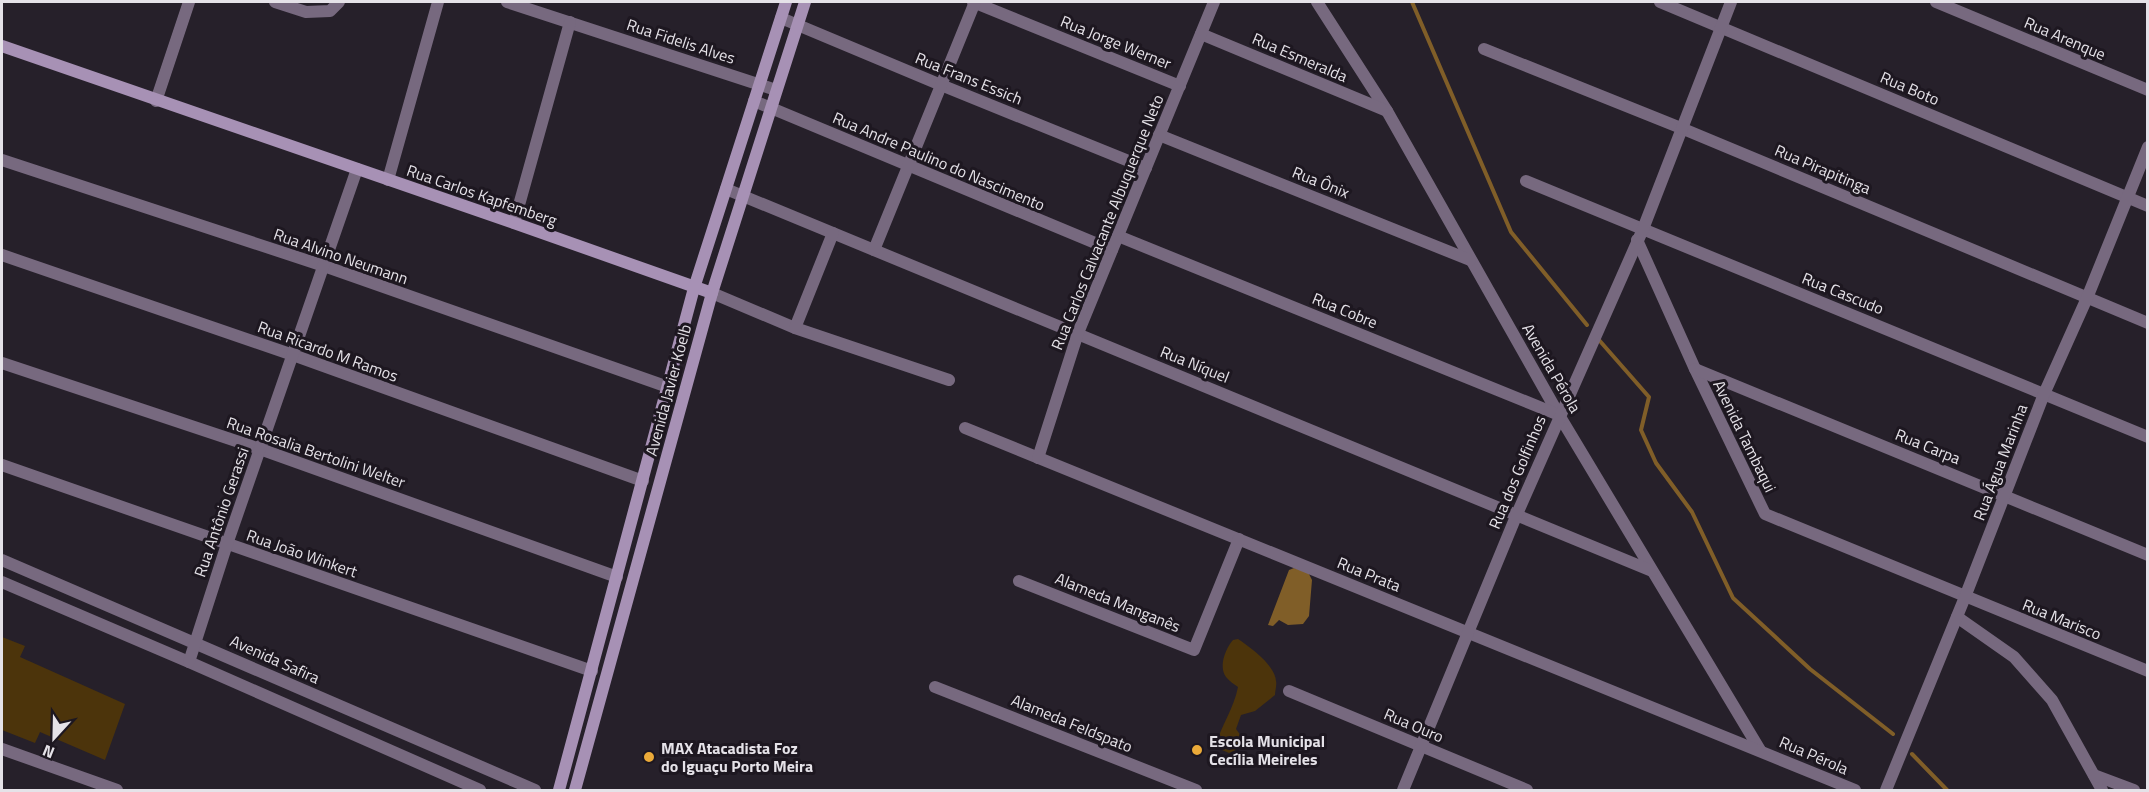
<svg xmlns="http://www.w3.org/2000/svg" width="2149" height="792" font-family="'Titillium Web',sans-serif">
  <style>
    .green { fill: #4c340b }
    .water { fill: #805e28 }
    .lines { fill: none; stroke-linecap: round; stroke-linejoin: round }
    .stream { stroke: #805e28; stroke-width: 4 }
    .street { stroke: #77697f; stroke-width: 12 }
    .secondary { stroke: #a791b5; stroke-width: 12 }
    .poi-dot { fill: #ebaa39; stroke: #1d1720; stroke-width: 2 }
    .labels { text-anchor: middle; stroke-width: 6; stroke-linejoin: round; paint-order: stroke }
    .street-label { font-size: 16px; fill: #e5e2e8; stroke: #1d1720 }
    .poi-label { font-size: 16px; font-weight: bold; fill: #e5e2e8; stroke: #1d1720; text-anchor: start }
  </style>
  <rect width="100%" height="100%" fill="#26202a"/>
  <!-- green -->
  <g class="green">
    <polygon points="2,637 25,646 20,657 125,704 105,760 40,732 35,743 2,730"/>
    <path d="M1238 639C1250 647 1275 665 1276 681 1277 685 1275 691 1275 695L1255 711 1241 715 1236 729 1244 740 1238 749 1229 753 1215 747C1221 726 1234 708 1238 687 1234 684 1229 681 1226 677 1218 666 1226 648 1233 640Z"/>
  </g>
  <!-- water -->
  <polygon class="water" points="1294,568 1308,572 1312,580 1309,616 1303,624 1288,625 1279,620 1273,626 1268,625 1289,570"/>
  <g class="lines">
    <!-- stream -->
    <g class="stream">
      <polyline points="1412,2 1511,232 1587,325"/>
      <polyline points="1599,340 1649,397 1641,430 1656,463 1692,512 1733,598 1810,669 1893,734"/>
      <polyline points="1912,754 1947,790"/>
    </g>
    <!-- street -->
    <g class="street">
      <polyline points="275,2 306,12 330,11 339,2"/>
      <polyline points="507,2 776,90"/>
      <polyline points="973,2 1180,86"/>
      <polyline points="1317,2 1387,111 1559,415 1760,750"/>
      <polyline points="1660,2 2148,206"/>
      <polyline points="1936,2 2148,90"/>
      <polyline points="781,18 941,85 1146,168"/>
      <polyline points="1201,34 1387,111"/>
      <polyline points="1484,49 1681,128 2148,323"/>
      <polyline points="156,101 189,2"/>
      <polyline points="754,101 1112,250"/>
      <polyline points="1159,135 1470,260"/>
      <polyline points="2,160 324,266 668,387"/>
      <polyline points="388,180 438,2"/>
      <polyline points="1526,181 2148,437"/>
      <polyline points="726,189 1652,571"/>
      <polyline points="514,223 570,22"/>
      <polyline points="1118,236 1559,415"/>
      <polyline points="1637,240 1695,369 1765,514 2148,671"/>
      <polyline points="874,250 975,2"/>
      <polyline points="2,255 293,355 643,481"/>
      <polyline points="712,293 795,328 949,380"/>
      <polyline points="795,328 833,233"/>
      <polyline points="2,363 260,449 617,577"/>
      <polyline points="1695,369 2148,555"/>
      <polyline points="965,428 1855,790"/>
      <polyline points="1038,458 1078,333 1214,2"/>
      <polyline points="2,465 592,671"/>
      <polyline points="2,560 535,790"/>
      <polyline points="1019,581 1194,650 1239,539"/>
      <polyline points="2,582 189,662 480,790"/>
      <polyline points="1957,617 2014,657 2052,700 2102,790"/>
      <polyline points="189,662 227,544 357,169"/>
      <polyline points="935,687 1196,790"/>
      <polyline points="1289,691 1527,790"/>
      <polyline points="2,749 117,790"/>
      <polyline points="2094,775 2134,790"/>
      <polyline points="1403,790 1517,514 1643,229 1731,2"/>
      <polyline points="1886,790 1965,597 2044,394 2087,298 2148,147"/>
    </g>
    <!-- secondary -->
    <g class="secondary">
      <polyline points="2,46 514,223 712,293"/>
      <polyline points="559,790 694,288 786,2"/>
      <polyline points="575,790 712,293 805,2"/>
    </g>
  </g>
  <!-- markers -->
  <g class="poi-dot">
    <circle cx="1197" cy="750" r="6"/>
    <circle cx="649" cy="757" r="6"/>
  </g>
  <g class="labels">
    <!-- street labels -->
    <g class="street-label">
      <text transform="translate(2065 38) rotate(23)" y="6">Rua Arenque</text>
      <text transform="translate(681 41) rotate(18)" y="6">Rua Fidelis Alves</text>
      <text transform="translate(1116 42) rotate(22)" y="6">Rua Jorge Werner</text>
      <text transform="translate(1300 57) rotate(23)" y="6">Rua Esmeralda</text>
      <text transform="translate(969 78) rotate(22)" y="6">Rua Frans Essich</text>
      <text transform="translate(1910 88) rotate(23)" y="6">Rua Boto</text>
      <text transform="translate(939 161) rotate(23)" y="6">Rua Andre Paulino do Nascimento</text>
      <text transform="translate(1823 169) rotate(23)" y="6">Rua Pirapitinga</text>
      <text transform="translate(1321 182) rotate(22)" y="6">Rua Ônix</text>
      <text transform="translate(482 195) rotate(19)" y="6">Rua Carlos Kapfemberg</text>
      <text transform="translate(1107 222) rotate(-68)" y="6">Rua Carlos Calvacante Albuquerque Neto</text>
      <text transform="translate(341 256) rotate(19)" y="6">Rua Alvino Neumann</text>
      <text transform="translate(1843 293) rotate(22)" y="6">Rua Cascudo</text>
      <text transform="translate(1345 310) rotate(22)" y="6">Rua Cobre</text>
      <text transform="translate(328 351) rotate(20)" y="6">Rua Ricardo M Ramos</text>
      <text transform="translate(1195 364) rotate(22)" y="6">Rua Níquel</text>
      <text transform="translate(1552 368) rotate(60)" y="6">Avenida Pérola</text>
      <text transform="translate(668 390) rotate(-75)" y="6">Avenida Javier Koelb</text>
      <text transform="translate(1745 436) rotate(64)" y="6">Avenida Tambaqui</text>
      <text transform="translate(1928 446) rotate(22)" y="6">Rua Carpa</text>
      <text transform="translate(316 452) rotate(19)" y="6">Rua Rosalia Bertolini Welter</text>
      <text transform="translate(2000 462) rotate(-69)" y="6">Rua Água Marinha</text>
      <text transform="translate(1517 472) rotate(-67)" y="6">Rua dos Golfinhos</text>
      <text transform="translate(221 512) rotate(-71)" y="6">Rua Antônio Gerassi</text>
      <text transform="translate(302 553) rotate(19)" y="6">Rua João Winkert</text>
      <text transform="translate(1369 574) rotate(22)" y="6">Rua Prata</text>
      <text transform="translate(1118 602) rotate(22)" y="6">Alameda Manganês</text>
      <text transform="translate(2062 619) rotate(22)" y="6">Rua Marisco</text>
      <text transform="translate(275 659) rotate(24)" y="6">Avenida Safira</text>
      <text transform="translate(1072 723) rotate(22)" y="6">Alameda Feldspato</text>
      <text transform="translate(1414 725) rotate(23)" y="6">Rua Ouro</text>
      <text transform="translate(1814 755) rotate(23)" y="6">Rua Pérola</text>
    </g>
    <!-- poi labels -->
    <g class="poi-label">
      <text x="1209" y="747">Escola Municipal<tspan x="1209" dy="18">Cecília Meireles</tspan></text>
      <text x="661" y="754">MAX Atacadista Foz<tspan x="661" dy="18">do Iguaçu Porto Meira</tspan></text>
    </g>
  </g>
  <!-- border -->
  <rect width="2149" height="792" fill="none" stroke="#e5e2e8" stroke-width="6"/>
  <!-- north arrow -->
  <g transform="translate(54 738) rotate(202)" stroke="#1d1720" stroke-width="4.5" paint-order="stroke">
  <path d="M0-4.5L10 22L0 15L-10 22Z" fill="#e5e2e8"/>
  <text y="-9" font-size="16" font-weight="bold" text-anchor="middle" fill="#e5e2e8">N</text>
  </g>
</svg>
